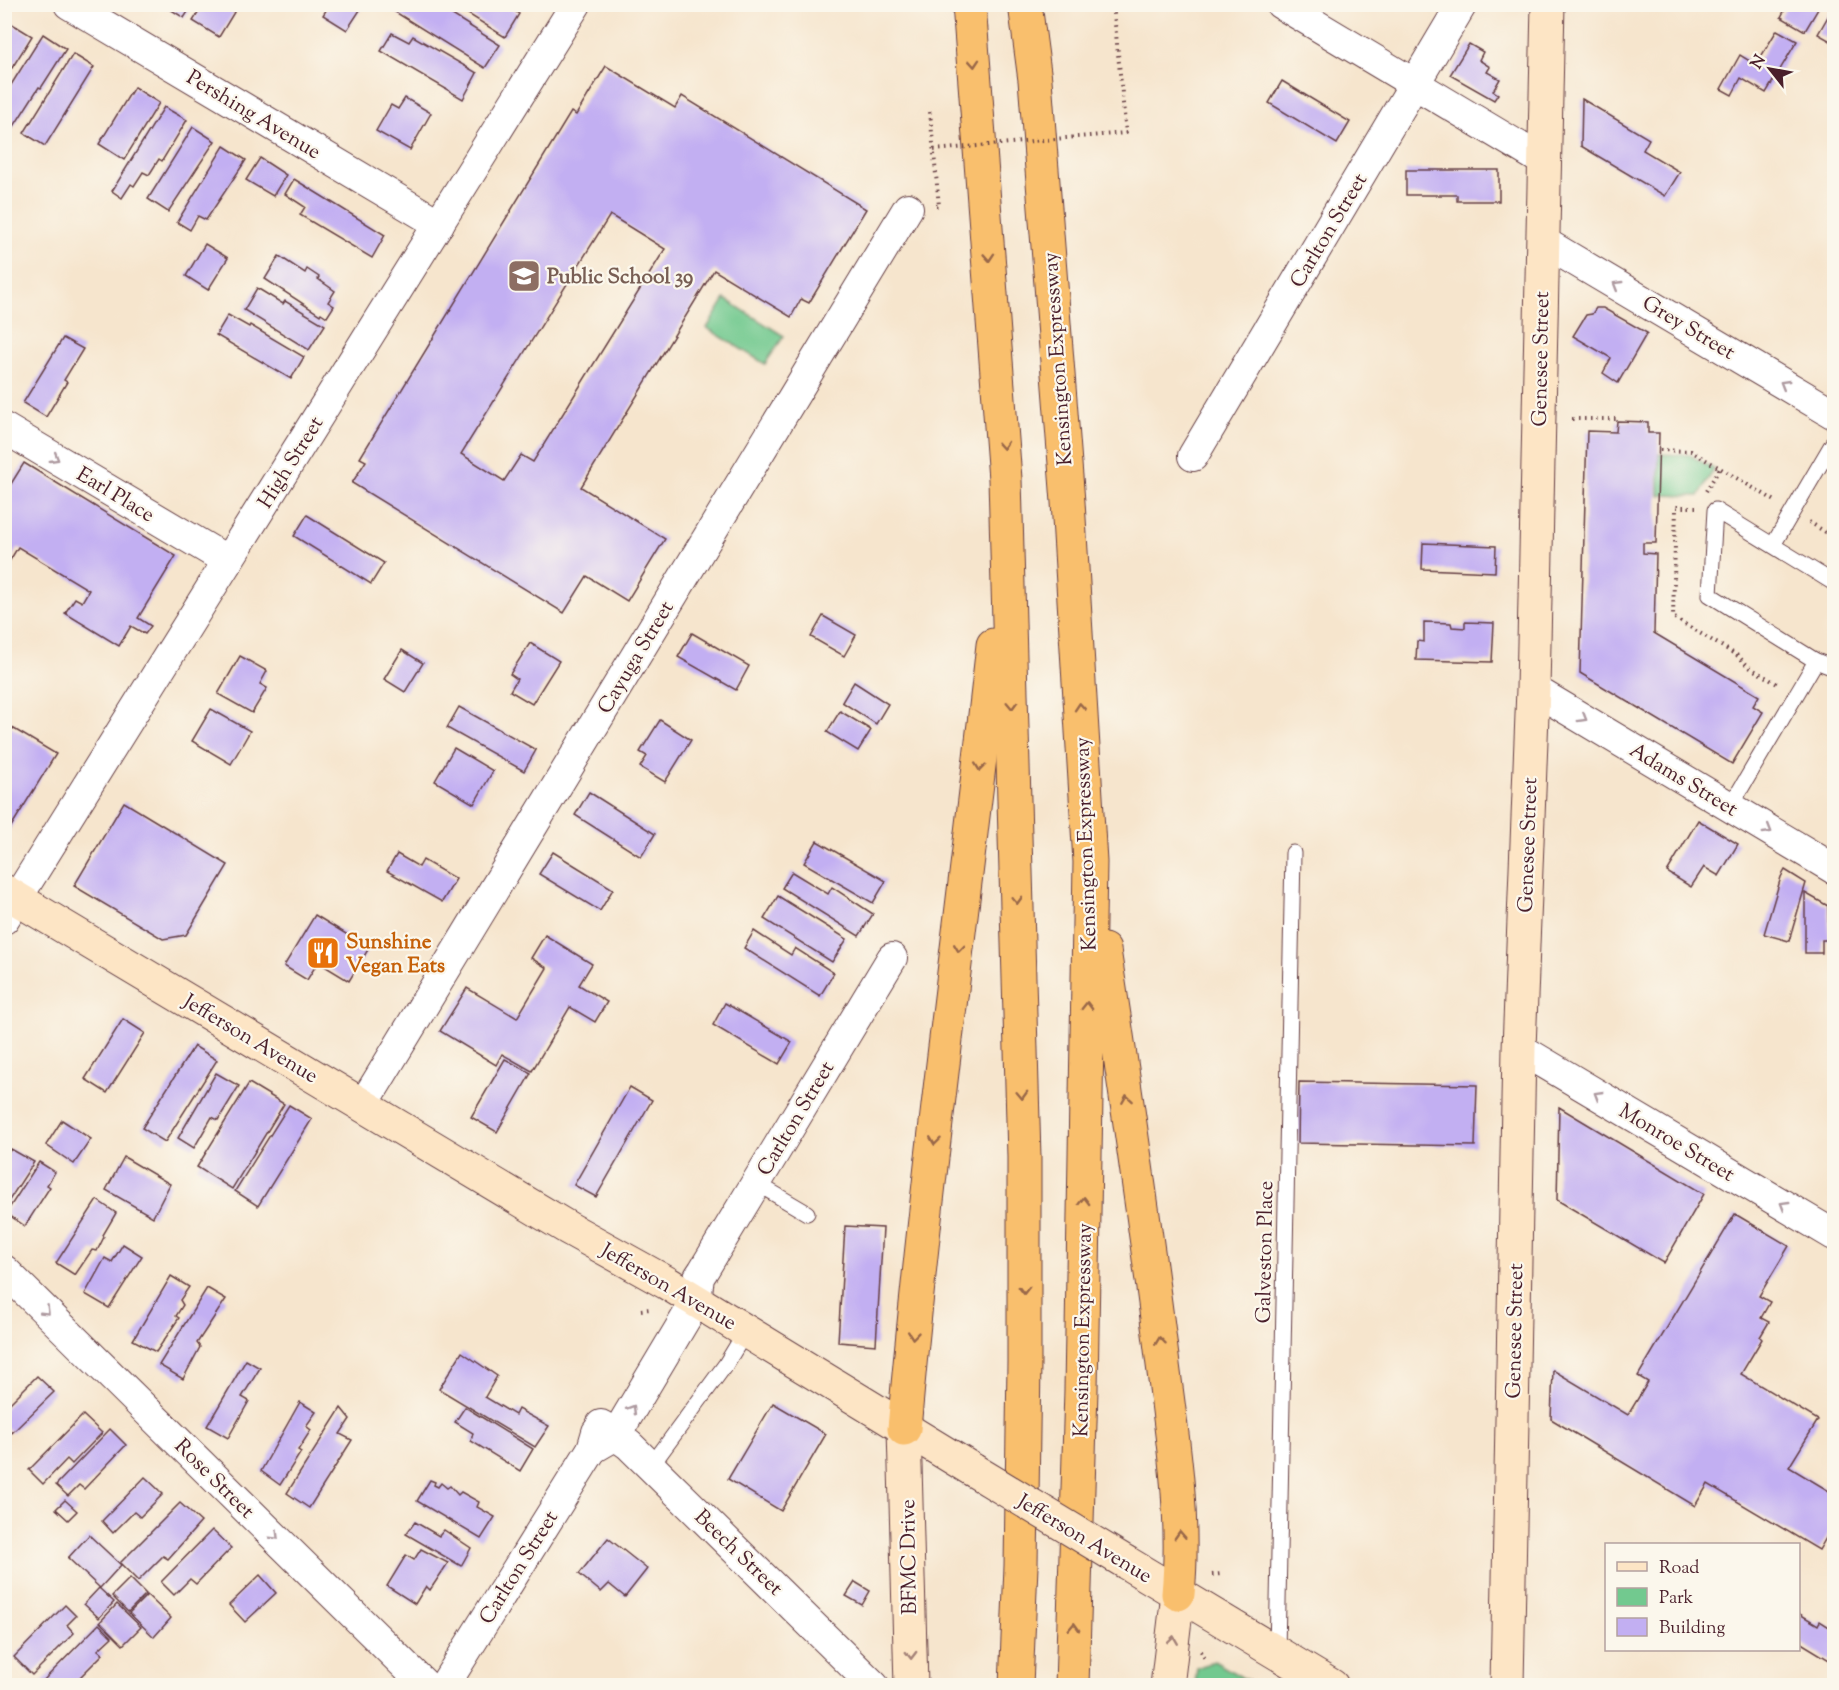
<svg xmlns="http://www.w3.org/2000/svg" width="1839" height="1690" font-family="'Sorts Mill Goudy',serif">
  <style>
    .green { fill: #72c98f; stroke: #5e745d; stroke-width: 1.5 }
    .building { fill: #c2aff2; fill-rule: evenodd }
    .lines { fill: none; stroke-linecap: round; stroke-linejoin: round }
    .lane-casing { stroke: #643d43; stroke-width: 17 }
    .street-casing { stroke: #643d43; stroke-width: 32 }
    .secondary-casing { stroke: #643d43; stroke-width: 35 }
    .highway-casing { stroke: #643d43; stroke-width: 35 }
    .path { stroke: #643d43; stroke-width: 4; stroke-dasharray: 1.5 4.5; stroke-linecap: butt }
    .lane { stroke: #fff; stroke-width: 15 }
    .street { stroke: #fff; stroke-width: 30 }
    .secondary { stroke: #fde5c5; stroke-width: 33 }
    .highway { stroke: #f9bf6d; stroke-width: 33 }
    .secondary-bridge-casing { stroke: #643d43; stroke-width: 35; stroke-linecap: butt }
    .path-bridge { stroke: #643d43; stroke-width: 4; stroke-dasharray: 1.5 4.5; stroke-linecap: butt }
    .secondary-bridge { stroke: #fde5c5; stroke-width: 33 }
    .oneway { stroke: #996749 }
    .oneway2 { stroke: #ae9aa0 }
    .oneway3 { stroke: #a48278 }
    .labels { text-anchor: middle; stroke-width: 4.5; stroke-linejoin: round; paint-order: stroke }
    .street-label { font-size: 21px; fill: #4a1f2b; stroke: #fbf7ec }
    .education-label { font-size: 21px; font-weight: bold; fill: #785e54; stroke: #fbf7ec; text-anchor: start }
    .food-label { font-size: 21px; font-weight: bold; fill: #c56008; stroke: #fbf7ec; text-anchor: start }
  </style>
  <rect width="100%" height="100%" fill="#fbf7ec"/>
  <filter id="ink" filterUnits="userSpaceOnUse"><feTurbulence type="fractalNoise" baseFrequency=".0167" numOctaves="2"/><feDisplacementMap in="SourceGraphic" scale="12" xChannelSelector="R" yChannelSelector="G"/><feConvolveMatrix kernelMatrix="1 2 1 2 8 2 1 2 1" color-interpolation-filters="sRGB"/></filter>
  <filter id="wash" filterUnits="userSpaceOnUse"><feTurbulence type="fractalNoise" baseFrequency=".008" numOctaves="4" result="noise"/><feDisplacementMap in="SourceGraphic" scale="24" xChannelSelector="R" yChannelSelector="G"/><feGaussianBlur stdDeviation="1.35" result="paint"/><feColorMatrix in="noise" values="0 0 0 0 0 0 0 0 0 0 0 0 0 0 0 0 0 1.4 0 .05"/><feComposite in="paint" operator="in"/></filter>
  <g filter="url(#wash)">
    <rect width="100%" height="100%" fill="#f6e5cd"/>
    <!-- green -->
    <g class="green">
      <polygon points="725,299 784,336 765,364 707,328"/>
      <polygon points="1659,454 1690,455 1714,469 1699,496 1659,495"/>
      <polygon points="1214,1661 1255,1685 1195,1685 1197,1668"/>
    </g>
    <g id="blocks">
      <!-- building -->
      <g class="building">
        <polygon points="162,4 193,4 184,18"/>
        <polygon points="204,4 239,4 219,37 193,21"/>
        <polygon points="330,4 364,4 347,30 323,15"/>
        <polygon points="395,4 435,4 500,45 485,68 392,10"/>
        <polygon points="452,4 504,4 519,14 505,37"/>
        <polygon points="1788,4 1821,4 1805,31 1781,17"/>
        <polygon points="1834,6 1834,43 1818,34"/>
        <polygon points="9,22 32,36 12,68 4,64 4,30"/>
        <polygon points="1777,30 1797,41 1766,93 1741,78 1732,95 1721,89 1740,55 1756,65"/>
        <polygon points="392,33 409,42 413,36 477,73 463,99 381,51"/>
        <polygon points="43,34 66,49 41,88 39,87 4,142 4,96"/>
        <polygon points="1469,44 1483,52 1479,60 1490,67 1487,72 1500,79 1493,91 1498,94 1494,100 1450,75"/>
        <polygon points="73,54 94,67 45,146 24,133"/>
        <path d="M606 66 675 108 682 96 866 209 809 303 801 299 791 317 714 270 581 487 665 539 627 601 587 576 564 613 352 483 366 461 360 458 571 112 576 115ZM610 215 665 249 533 462 521 455 504 481 461 454Z"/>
        <polygon points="1282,81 1350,122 1337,144 1269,103"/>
        <polygon points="134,87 159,103 124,160 99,144"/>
        <polygon points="405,98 431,113 410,150 376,131 391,105 398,109"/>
        <polygon points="1582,99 1649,139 1643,150 1680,172 1665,196 1581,146"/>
        <polygon points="164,107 187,120 162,161 159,159 149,175 143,172 134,186 131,184 122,198 112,191"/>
        <polygon points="193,127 215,141 168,212 148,199"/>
        <polygon points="224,146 246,160 206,220 198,216 190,230 177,222"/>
        <polygon points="260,158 286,175 273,196 246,180"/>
        <polygon points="1406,170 1499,170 1499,201 1457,201 1457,195 1406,195"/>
        <polygon points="294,179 385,235 372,258 300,215 305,207 285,194"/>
        <polygon points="205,244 228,258 208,290 186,276"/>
        <polygon points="279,256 305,273 307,269 319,277 318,279 335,291 328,302 334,306 327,317 321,313 320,315 265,279"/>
        <polygon points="257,288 283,304 285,301 325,325 309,350 244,310"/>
        <polygon points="1596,308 1603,308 1647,333 1618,383 1603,373 1611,358 1573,336 1586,315 1592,314"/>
        <polygon points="228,315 249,327 250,325 304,357 291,379 216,335"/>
        <polygon points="63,338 83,349 64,380 67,382 46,417 23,403"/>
        <polygon points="1617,421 1648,422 1648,433 1659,433 1656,543 1643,543 1643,553 1656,554 1654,633 1759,696 1753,706 1763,712 1732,764 1580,673 1587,431 1616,432"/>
        <polygon points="24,463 176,556 138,618 151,626 145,634 131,626 119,646 65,613 75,598 82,602 89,590 18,547 4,570 4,495"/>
        <polygon points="307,515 384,563 371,584 294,536"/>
        <polygon points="1423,543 1496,546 1495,572 1422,569"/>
        <polygon points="823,616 856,635 844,656 811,637"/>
        <polygon points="1424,622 1451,623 1452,627 1465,628 1465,622 1494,623 1492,662 1416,660 1417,641 1424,642"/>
        <polygon points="692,633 749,666 736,690 678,657"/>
        <polygon points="530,643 559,661 532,704 510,691 517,679 510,674"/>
        <polygon points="402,650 423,663 405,692 384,679"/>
        <polygon points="240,656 267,671 260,684 267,688 252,713 218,694"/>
        <polygon points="854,682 888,704 876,724 842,702"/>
        <polygon points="459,707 536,750 524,771 447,728"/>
        <polygon points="211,709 250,731 231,764 192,741"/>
        <polygon points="840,711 871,730 858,751 827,732"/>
        <polygon points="660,720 691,740 665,782 640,767 647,756 640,752"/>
        <polygon points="4,723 56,754 4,838"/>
        <polygon points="454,748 493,771 474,804 435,781"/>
        <polygon points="589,792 655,834 641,857 575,815"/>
        <polygon points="124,802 228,865 186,935 163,939 74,886"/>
        <polygon points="1698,820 1738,844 1719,876 1704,867 1691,887 1667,872"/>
        <polygon points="817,841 886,881 873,903 804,863"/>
        <polygon points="553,852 613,889 600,911 539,874"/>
        <polygon points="397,854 419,867 423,860 456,879 442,902 387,871"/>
        <polygon points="1785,870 1806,883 1789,941 1764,934 1781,877"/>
        <polygon points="792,872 828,894 832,887 873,914 859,936 782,888"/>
        <polygon points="1805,893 1828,906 1829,940 1822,940 1822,953 1805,953"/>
        <polygon points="778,896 847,939 832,962 764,919"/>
        <polygon points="315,915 369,948 349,981 318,962 307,980 284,966"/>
        <polygon points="754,931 791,955 795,948 834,973 820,996 744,948"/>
        <polygon points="545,935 592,964 579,985 607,1002 595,1022 570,1007 532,1071 502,1054 496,1065 440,1031 467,988 517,1018 547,968 531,958"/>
        <polygon points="725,1003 792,1042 779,1064 713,1025"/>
        <polygon points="123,1019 145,1033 107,1093 85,1079"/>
        <polygon points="194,1046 217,1060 165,1142 142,1128"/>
        <polygon points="505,1059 531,1073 497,1132 471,1117"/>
        <polygon points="216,1073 239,1086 218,1120 212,1117 194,1148 178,1138"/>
        <polygon points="1299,1082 1477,1085 1475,1146 1298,1143"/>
        <polygon points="249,1083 284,1104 232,1189 197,1167"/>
        <polygon points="630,1087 652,1100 596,1197 574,1185"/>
        <polygon points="289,1105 312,1119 258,1206 235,1191"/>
        <polygon points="1559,1107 1704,1194 1664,1263 1557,1200"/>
        <polygon points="62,1120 91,1139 74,1164 46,1145"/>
        <polygon points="11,1149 34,1162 4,1208 4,1158"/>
        <polygon points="124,1157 170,1184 153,1217 106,1190"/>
        <polygon points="39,1162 55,1172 47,1185 50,1187 25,1226 6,1213"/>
        <polygon points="97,1200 116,1213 103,1235 104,1237 97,1251 92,1250 75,1275 56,1263"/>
        <polygon points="1735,1214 1789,1246 1759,1296 1770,1302 1761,1318 1769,1322 1760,1337 1762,1339 1741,1374 1818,1420 1789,1467 1834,1494 1834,1524 1819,1550 1708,1484 1695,1506 1551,1419 1553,1370 1628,1415 1648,1382 1638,1376"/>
        <polygon points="845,1226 883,1228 876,1345 838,1342"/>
        <polygon points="123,1244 142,1256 109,1308 85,1294 105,1258 112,1262"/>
        <polygon points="171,1276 189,1287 180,1300 183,1305 176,1316 179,1318 156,1352 133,1340"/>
        <polygon points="207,1288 226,1299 197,1343 200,1347 183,1379 159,1365"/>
        <polygon points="462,1352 497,1376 485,1397 515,1415 518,1409 549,1426 535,1447 439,1389"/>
        <polygon points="246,1360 260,1368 242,1397 249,1401 228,1438 207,1426"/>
        <polygon points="37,1376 54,1392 12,1433 8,1428 4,1432 4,1409"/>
        <polygon points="300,1402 316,1412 306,1426 311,1430 298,1450 301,1452 280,1485 261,1471"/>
        <polygon points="773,1403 826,1434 781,1511 728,1479"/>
        <polygon points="465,1407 533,1449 520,1471 471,1441 473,1433 455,1422"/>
        <polygon points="341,1408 350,1419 340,1434 352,1440 309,1508 287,1493"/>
        <polygon points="83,1415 102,1433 72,1464 67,1459 43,1484 29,1470"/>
        <polygon points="110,1429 126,1445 84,1489 79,1485 68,1496 56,1485"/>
        <polygon points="145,1477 163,1494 140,1517 134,1512 113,1533 102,1521"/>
        <polygon points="430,1480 435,1482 434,1485 438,1487 441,1483 447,1488 450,1486 458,1495 461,1492 479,1502 477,1507 495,1517 481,1539 417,1501"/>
        <polygon points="65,1500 77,1511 68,1520 56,1509"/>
        <polygon points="180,1503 201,1522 168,1559 163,1556 138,1581 120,1563"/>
        <polygon points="415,1522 439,1536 444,1530 471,1548 461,1566 406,1534"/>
        <polygon points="212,1530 231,1548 196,1584 190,1579 174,1595 161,1582"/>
        <polygon points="89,1535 121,1565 100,1588 68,1558"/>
        <polygon points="608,1538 647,1569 625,1597 609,1584 601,1592 579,1574"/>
        <polygon points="421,1549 448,1563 430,1590 426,1586 415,1604 387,1586 406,1555 414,1560"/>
        <polygon points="260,1575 276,1593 245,1622 229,1605"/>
        <polygon points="130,1578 146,1594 128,1612 112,1596"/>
        <polygon points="855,1582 870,1591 862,1605 846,1596"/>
        <polygon points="99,1588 114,1602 99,1618 84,1604"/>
        <polygon points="147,1595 171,1618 154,1637 129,1613"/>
        <polygon points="117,1604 141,1627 123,1645 100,1622"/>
        <polygon points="65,1605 76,1616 67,1625 74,1633 32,1675 14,1657"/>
        <polygon points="1798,1613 1818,1625 1820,1621 1834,1630 1834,1663 1798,1641"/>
        <polygon points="99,1624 112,1637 98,1650 103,1654 71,1686 38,1686"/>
      </g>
    </g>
  </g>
  <g filter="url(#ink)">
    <use href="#blocks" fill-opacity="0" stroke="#643d43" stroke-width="1.5"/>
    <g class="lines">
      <!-- lane casing -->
      <g class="lane-casing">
        <g id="lane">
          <polyline points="1773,545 1834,441"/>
          <polyline points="1834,583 1715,510 1710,595 1816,661 1834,668"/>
          <polyline points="1730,807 1816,661"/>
          <polyline points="756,1183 807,1213"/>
          <polyline points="651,1466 726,1364 746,1331"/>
          <polyline points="1277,1652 1293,853"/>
        </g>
      </g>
      <!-- street casing -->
      <g class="street-casing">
        <g id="street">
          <polyline points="69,4 439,224"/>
          <polyline points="1281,4 1545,162"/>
          <polyline points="1542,241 1834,414"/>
          <polyline points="4,428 228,561"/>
          <polyline points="1193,456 1462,4"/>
          <polyline points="1533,689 1834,869"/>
          <polyline points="4,919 576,4"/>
          <polyline points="1519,1048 1834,1235"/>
          <polyline points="363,1105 908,208"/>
          <polyline points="4,1270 426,1686"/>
          <polyline points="601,1425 629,1445 874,1686"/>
          <polyline points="592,1449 616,1435 696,1301 699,1277 703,1271 892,958"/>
          <polyline points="444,1686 592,1449 597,1432"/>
        </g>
      </g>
      <!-- secondary casing -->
      <g class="secondary-casing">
        <g id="secondary">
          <polyline points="4,891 568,1228 667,1283 973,1470"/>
          <polyline points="904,1429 911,1686"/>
          <polyline points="1127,1563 1332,1686"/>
          <polyline points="1167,1686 1178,1594"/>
          <polyline points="1507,1686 1519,1048 1533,689 1548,4"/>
        </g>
      </g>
      <!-- highway casing -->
      <g class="highway-casing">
        <g id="highway">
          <polyline points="969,4 1005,479 1024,1157 1024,1362 1021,1566 1016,1686"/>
          <polyline points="1025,4 1035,80 1068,502 1090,862 1081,1390 1072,1686"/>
          <path d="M1104 950C1124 1080 1143 1210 1160 1341 1170 1424 1186 1509 1178 1594"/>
          <path d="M904 1429C927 1167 964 906 993 645"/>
        </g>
      </g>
      <!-- path -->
      <g class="path">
        <polyline points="930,112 939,206 936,206"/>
        <polyline points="1077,137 1126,133 1113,4"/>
        <polyline points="1572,419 1620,419"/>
        <polyline points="1660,450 1691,451 1777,502"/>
        <polyline points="1706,491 1720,468"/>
        <polyline points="1696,507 1676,507 1673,617 1738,656 1749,667 1779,685"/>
        <polyline points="1809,522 1834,537"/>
        <polyline points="7,849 8,857"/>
        <polyline points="641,1310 650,1309"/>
        <polyline points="1212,1575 1221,1574"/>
        <polyline points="1201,1651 1205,1659"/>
        <polyline points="1251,1679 1252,1686"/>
      </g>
      <!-- lane -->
      <use href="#lane" class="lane"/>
      <!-- street -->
      <use href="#street" class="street"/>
      <!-- secondary -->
      <use href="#secondary" class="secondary"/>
      <!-- highway -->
      <use href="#highway" class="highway"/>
      <!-- secondary-bridge casing -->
      <g class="secondary-bridge-casing">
        <polyline id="secondary-bridge" points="973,1470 1127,1563"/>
      </g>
      <!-- path-bridge -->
      <polyline class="path-bridge" points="934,150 1077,137"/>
      <!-- secondary-bridge -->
      <use href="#secondary-bridge" class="secondary-bridge"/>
    </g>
    <!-- one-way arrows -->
    <defs><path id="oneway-chevron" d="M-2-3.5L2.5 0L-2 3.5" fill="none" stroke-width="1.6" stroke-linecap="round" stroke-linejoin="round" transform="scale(1.5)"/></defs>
    <g class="oneway">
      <use href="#oneway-chevron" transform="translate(974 63) rotate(86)"/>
      <use href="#oneway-chevron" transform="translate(989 257) rotate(86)"/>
      <use href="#oneway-chevron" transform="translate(1003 445) rotate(86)"/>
      <use href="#oneway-chevron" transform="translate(1012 705) rotate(88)"/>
      <use href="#oneway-chevron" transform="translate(1080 707) rotate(-94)"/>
      <use href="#oneway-chevron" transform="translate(980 767) rotate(96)"/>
      <use href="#oneway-chevron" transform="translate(1017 900) rotate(88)"/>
      <use href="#oneway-chevron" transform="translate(959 948) rotate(97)"/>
      <use href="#oneway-chevron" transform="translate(1087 1006) rotate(-89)"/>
      <use href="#oneway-chevron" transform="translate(1022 1095) rotate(88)"/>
      <use href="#oneway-chevron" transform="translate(1127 1099) rotate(-99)"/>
      <use href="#oneway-chevron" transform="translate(935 1141) rotate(97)"/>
      <use href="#oneway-chevron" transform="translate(1084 1201) rotate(-89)"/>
      <use href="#oneway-chevron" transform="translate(1024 1290) rotate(90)"/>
      <use href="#oneway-chevron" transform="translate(913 1335) rotate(96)"/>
      <use href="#oneway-chevron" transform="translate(1160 1341) rotate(-97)"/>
      <use href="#oneway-chevron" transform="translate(1180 1535) rotate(-93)"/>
      <use href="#oneway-chevron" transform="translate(1074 1627) rotate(-88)"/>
    </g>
    <g class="oneway2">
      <use href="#oneway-chevron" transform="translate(1617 285) rotate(-149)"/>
      <use href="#oneway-chevron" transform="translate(1784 384) rotate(-149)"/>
      <use href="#oneway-chevron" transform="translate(55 458) rotate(31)"/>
      <use href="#oneway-chevron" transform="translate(1583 718) rotate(31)"/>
      <use href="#oneway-chevron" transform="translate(1768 830) rotate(31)"/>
      <use href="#oneway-chevron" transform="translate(1598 1095) rotate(-149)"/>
      <use href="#oneway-chevron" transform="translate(1784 1205) rotate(-149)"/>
      <use href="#oneway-chevron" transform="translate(46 1311) rotate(45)"/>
      <use href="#oneway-chevron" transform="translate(632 1409) rotate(-59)"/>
      <use href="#oneway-chevron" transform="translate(275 1536) rotate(45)"/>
    </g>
    <g class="oneway3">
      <use href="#oneway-chevron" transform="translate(1173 1640) rotate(-82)"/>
      <use href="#oneway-chevron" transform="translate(911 1655) rotate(89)"/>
    </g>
  </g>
  <!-- icons -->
  <defs>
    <g id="school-square" transform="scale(1.725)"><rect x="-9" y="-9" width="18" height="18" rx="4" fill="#8d6e63" stroke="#fbf7ec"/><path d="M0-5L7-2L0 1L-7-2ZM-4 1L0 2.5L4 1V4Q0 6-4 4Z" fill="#fff"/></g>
    <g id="restaurant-square" transform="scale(1.725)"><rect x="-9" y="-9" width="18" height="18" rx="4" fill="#e8710a" stroke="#fbf7ec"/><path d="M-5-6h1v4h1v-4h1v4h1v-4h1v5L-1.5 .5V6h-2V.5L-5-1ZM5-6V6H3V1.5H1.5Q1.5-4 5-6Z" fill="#fff"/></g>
  </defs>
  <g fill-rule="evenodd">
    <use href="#school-square" x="524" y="276"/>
    <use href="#restaurant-square" x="323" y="953"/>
  </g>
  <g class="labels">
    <!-- street labels -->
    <g class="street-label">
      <text transform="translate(254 114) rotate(31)" y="7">Pershing Avenue</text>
      <text transform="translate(1328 230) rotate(-59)" y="7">Carlton Street</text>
      <text transform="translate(1689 327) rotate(31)" y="7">Grey Street</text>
      <text transform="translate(1057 359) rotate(-94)" y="7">Kensington Expressway</text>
      <text transform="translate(1540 359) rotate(-89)" y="7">Genesee Street</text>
      <text transform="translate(290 462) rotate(-58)" y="7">High Street</text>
      <text transform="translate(116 494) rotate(31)" y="7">Earl Place</text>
      <text transform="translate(635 657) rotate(-59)" y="7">Cayuga Street</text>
      <text transform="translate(1684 779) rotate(31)" y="7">Adams Street</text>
      <text transform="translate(1085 844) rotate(-92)" y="7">Kensington Expressway</text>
      <text transform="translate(1527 845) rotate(-88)" y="7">Genesee Street</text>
      <text transform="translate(251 1038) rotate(31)" y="7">Jefferson Avenue</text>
      <text transform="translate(795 1118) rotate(-59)" y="7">Carlton Street</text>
      <text transform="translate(1677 1142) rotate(31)" y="7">Monroe Street</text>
      <text transform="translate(1264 1252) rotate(-89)" y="7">Galveston Place</text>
      <text transform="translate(669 1286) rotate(30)" y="7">Jefferson Avenue</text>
      <text transform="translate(1082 1330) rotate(-89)" y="7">Kensington Expressway</text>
      <text transform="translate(1514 1331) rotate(-89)" y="7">Genesee Street</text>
      <text transform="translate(215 1478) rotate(45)" y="7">Rose Street</text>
      <text transform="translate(1085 1538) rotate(31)" y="7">Jefferson Avenue</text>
      <text transform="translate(739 1552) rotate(44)" y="7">Beech Street</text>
      <text transform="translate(908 1557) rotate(-91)" y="7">BFMC Drive</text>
      <text transform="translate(518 1567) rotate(-58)" y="7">Carlton Street</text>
    </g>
    <!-- education labels -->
    <g class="education-label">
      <text x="547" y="283">Public School 39</text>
    </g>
    <!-- food labels -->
    <g class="food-label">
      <text x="346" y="948">Sunshine<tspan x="346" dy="24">Vegan Eats</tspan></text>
    </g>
  </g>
  <!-- margin -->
  <rect width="1839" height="1690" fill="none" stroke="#fbf7ec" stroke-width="24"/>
  <!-- legend -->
  <rect x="1605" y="1543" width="195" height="108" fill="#fbf7ec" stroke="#b4a19f" stroke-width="1.5"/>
  <rect x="1617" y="1562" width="30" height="9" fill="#fde5c5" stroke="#b4a19f" stroke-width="1.5"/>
  <text x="1659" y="1573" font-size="18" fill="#4a1f2b">Road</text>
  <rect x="1617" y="1588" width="30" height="18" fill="#72c98f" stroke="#b4a19f" stroke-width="1.5"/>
  <text x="1659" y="1603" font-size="18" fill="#4a1f2b">Park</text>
  <rect x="1617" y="1618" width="30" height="18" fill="#c2aff2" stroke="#b4a19f" stroke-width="1.5"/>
  <text x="1659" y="1633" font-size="18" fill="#4a1f2b">Building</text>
  <!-- north arrow -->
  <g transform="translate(1770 69) rotate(301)" stroke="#fbf7ec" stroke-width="4.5" paint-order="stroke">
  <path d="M0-4.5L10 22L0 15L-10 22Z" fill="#4a1f2b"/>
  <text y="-9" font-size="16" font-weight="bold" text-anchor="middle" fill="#4a1f2b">N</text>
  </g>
</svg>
